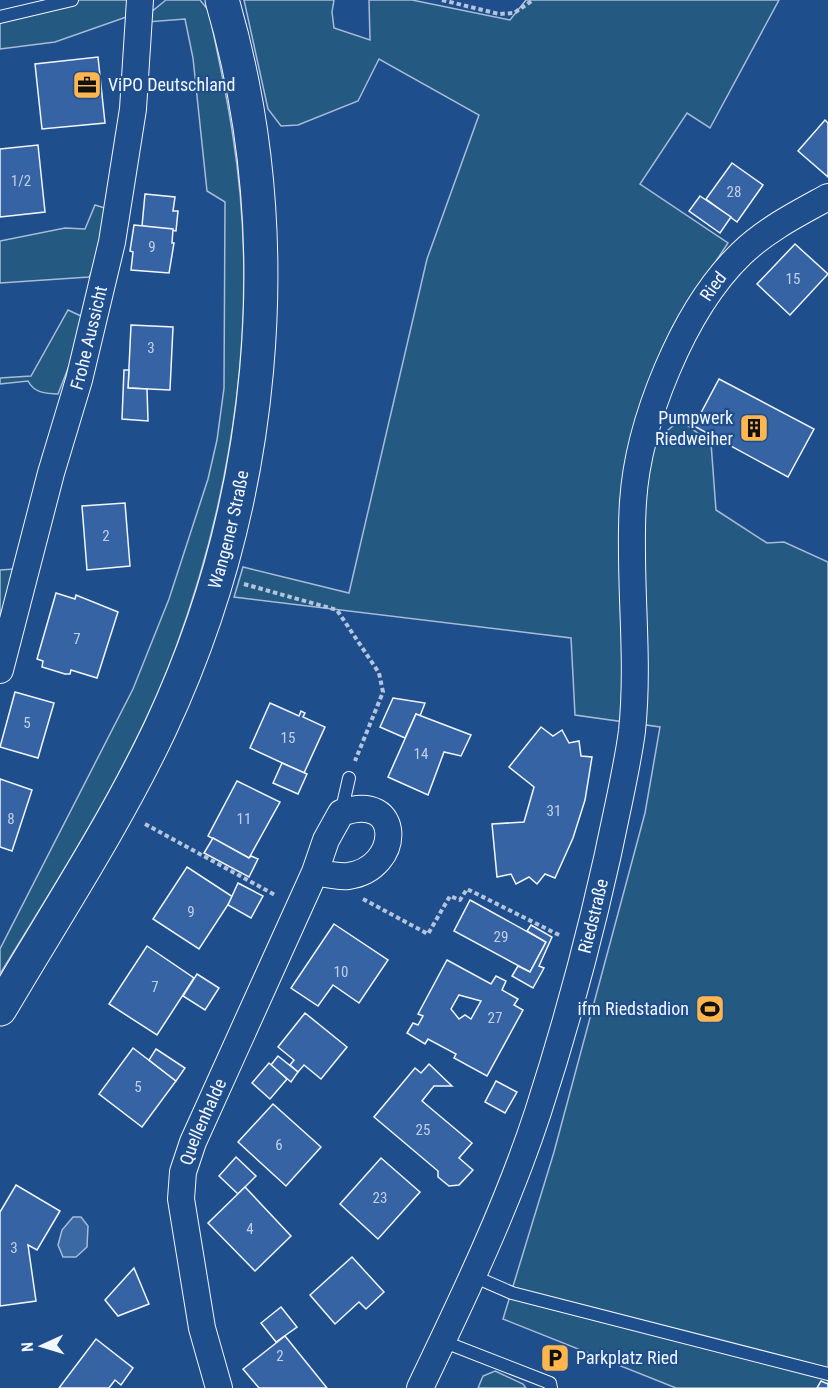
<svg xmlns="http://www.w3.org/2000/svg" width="828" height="1388" font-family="'Roboto Condensed',sans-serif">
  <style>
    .green { fill: #245a82; stroke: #a8bbd7; stroke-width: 1.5 }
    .water { fill: #3b69a3; stroke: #a8bbd7; stroke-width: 1.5 }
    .building { fill: #3563a3; stroke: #f2f6ff; stroke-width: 1.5; fill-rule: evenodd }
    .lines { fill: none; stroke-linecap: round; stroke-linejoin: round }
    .service-casing { stroke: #f2f6ff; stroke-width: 14 }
    .minor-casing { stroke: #f2f6ff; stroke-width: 28 }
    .secondary-casing { stroke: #f2f6ff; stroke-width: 35 }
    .path { stroke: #b3c4dc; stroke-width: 4; stroke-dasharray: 4.5 3; stroke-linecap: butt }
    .service { stroke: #1f4e8c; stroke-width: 12 }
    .minor { stroke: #1f4e8c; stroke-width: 26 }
    .secondary { stroke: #1f4e8c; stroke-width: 33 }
    .labels { text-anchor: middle; stroke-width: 4.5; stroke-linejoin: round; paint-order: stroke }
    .number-label { font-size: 15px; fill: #c3d1e8 }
    .poi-label { font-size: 18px; fill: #f2f6ff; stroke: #1f4e8c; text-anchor: start }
    .street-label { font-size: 18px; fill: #f2f6ff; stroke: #1f4e8c }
  </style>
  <rect width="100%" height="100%" fill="#1f4e8c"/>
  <!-- green -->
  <g class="green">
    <polygon points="72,0 134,0 135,14 55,42 0,49 0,17"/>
    <path d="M166 0H200L209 11C217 53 227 94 233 137 260 308 235 488 175 650 134 761 62 873 0 974V949L133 689 169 599 208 479 217 440 224 388 225 202 207 191 193 58 185 19 147 22 150 13Z"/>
    <polygon points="244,0 334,0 332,12 334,28 370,40 369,0 412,0 510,20 526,0 779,0 710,128 687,113 640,184 728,243 673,326 635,420 662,435 680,420 711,443 716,510 767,543 784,542 828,562 828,1388 676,1388 503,1319 554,1152 645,813 660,727 575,715 571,638 234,597 243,567 349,593 427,259 479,115 379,59 358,101 298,125 281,126 268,109"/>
    <polygon points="95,205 108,209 99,257 89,277 0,283 0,241 65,228 85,229"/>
    <path d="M68 310 81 316 80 338 58 394C46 393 35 394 28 381L0 384V378L31 376Z"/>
    <polygon points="28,568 0,670 0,570"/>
    <polygon points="495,1371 523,1384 526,1388 478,1388 483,1376"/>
  </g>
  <!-- water -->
  <polygon class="water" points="73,1217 81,1217 88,1226 87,1247 76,1257 63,1257 58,1245 62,1230"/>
  <!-- building -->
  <g class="building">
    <polygon points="98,57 105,123 42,129 35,64"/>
    <polygon points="825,120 828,123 828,177 798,151"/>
    <polygon points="38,145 45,212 0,217 0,149"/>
    <polygon points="732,163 763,185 737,222 706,199"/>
    <polygon points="145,194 175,197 173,211 178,211 176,231 142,226"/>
    <polygon points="700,196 731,217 720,233 689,211"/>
    <polygon points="134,225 173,229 172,243 174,243 169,273 131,270 133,252 130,251"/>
    <polygon points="795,244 828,274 790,315 757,284"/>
    <polygon points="131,325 173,327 170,390 128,388"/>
    <polygon points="124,370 129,370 128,388 147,389 148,421 122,419"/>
    <polygon points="719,379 814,429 788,477 694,426"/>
    <polygon points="125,503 130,566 87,570 82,506"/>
    <polygon points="56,593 75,599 76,595 118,612 97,678 71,670 70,674 65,674 42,667 43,661 37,659"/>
    <polygon points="15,692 54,703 38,758 0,747"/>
    <polygon points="393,698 425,703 420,716 416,714 405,738 380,727"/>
    <polygon points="270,703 299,716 301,711 305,713 303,717 325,727 304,773 250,748"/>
    <polygon points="416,714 471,735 461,756 444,752 428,795 388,777"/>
    <polygon points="541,727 553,736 562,730 569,743 579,741 581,756 592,757 585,800 573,838 555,878 545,874 537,884 529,877 516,884 511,874 497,877 492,824 524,822 534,787 509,767"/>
    <polygon points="282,763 307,774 298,794 273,783"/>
    <polygon points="0,779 32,790 12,851 0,847"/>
    <polygon points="237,781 280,802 249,858 208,836"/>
    <polygon points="213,838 249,858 251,856 258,859 249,877 204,853"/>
    <polygon points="187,867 233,897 199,949 153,919"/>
    <polygon points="238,883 263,896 251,918 228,905"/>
    <polygon points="470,900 546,942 530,972 454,931"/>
    <polygon points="334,924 388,960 359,1003 333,985 318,1006 291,988"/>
    <polygon points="531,925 552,937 539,966 544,968 533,988 512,976 518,966 530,972 546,942 527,931"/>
    <polygon points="147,946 194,978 157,1035 109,1004"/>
    <path d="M447 960 491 984 496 976 506 981 502 990 518 999 514 1005 523 1010 487 1076 454 1058 456 1054 428 1039 425 1044 407 1033 413 1023 418 1025 423 1016 418 1014ZM459 995 481 1001 471 1019 465 1015 459 1019 451 1009Z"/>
    <polygon points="197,974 219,988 205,1010 183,996"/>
    <polygon points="305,1013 347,1047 321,1079 304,1065 298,1072 290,1065 294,1060 278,1047"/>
    <polygon points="133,1048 176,1081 142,1127 99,1094"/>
    <polygon points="156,1049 185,1068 176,1081 149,1060"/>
    <polygon points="278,1056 298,1072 291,1082 271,1065"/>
    <polygon points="269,1063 287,1079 270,1099 252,1083"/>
    <polygon points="429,1064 452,1086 434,1086 422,1101 472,1143 459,1158 473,1170 459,1185 449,1186 438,1177 438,1171 374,1117 415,1068 421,1073"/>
    <polygon points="496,1081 517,1092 505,1113 485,1102"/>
    <polygon points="273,1104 321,1147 286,1186 238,1142"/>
    <polygon points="236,1157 256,1176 238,1194 219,1176"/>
    <polygon points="381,1158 420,1192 378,1239 340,1204"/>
    <polygon points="16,1185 60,1211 37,1250 28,1245 36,1301 0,1306 0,1212"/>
    <polygon points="245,1187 291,1236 255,1271 208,1223"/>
    <polygon points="352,1257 384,1292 366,1309 359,1302 335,1324 310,1295"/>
    <polygon points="134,1268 149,1304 118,1316 105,1300"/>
    <polygon points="281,1307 297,1327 276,1342 261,1323"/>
    <polygon points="285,1336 327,1388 259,1388 243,1369"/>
    <polygon points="96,1339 133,1368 121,1385 115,1380 109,1388 59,1388"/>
    <polygon points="821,1381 828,1384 828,1388 817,1388"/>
  </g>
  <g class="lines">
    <!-- service casing -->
    <g class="service-casing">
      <g id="service">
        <polyline points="0,17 72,0"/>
        <polyline points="341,813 349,778"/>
        <polyline points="473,1276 512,1293 828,1374"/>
        <polyline points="442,1341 550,1383 551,1388"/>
      </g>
    </g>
    <!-- minor casing -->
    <g class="minor-casing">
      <g id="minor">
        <path id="s1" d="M0 670 51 473 79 380 112 242 133 109 140 0"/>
        <path id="s2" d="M219 1388 202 1328 181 1199 183 1172 193 1142 315 872 326 840 341 813C404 790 402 869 348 876 337 877 326 874 315 872"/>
        <path id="s3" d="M420 1388C463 1298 507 1207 538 1112 571 1010 598 906 619 802 624 778 629 754 632 731 640 655 628 578 633 502 638 423 683 310 741 254 767 229 797 214 828 197"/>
      </g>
    </g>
    <!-- secondary casing -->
    <g class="secondary-casing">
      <g id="secondary">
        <path id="s4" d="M0 1009C54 917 114 826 160 729 265 505 292 239 222 0"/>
      </g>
    </g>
    <!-- path -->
    <g class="path">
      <polyline points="442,0 499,14 514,13 533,0"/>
      <polyline points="244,584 337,610 379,673 383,692 355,761"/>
      <polyline points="145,824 275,895"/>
      <polyline points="363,899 428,934 450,896 460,900 467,889 561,936"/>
    </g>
    <!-- service -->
    <use href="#service" class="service"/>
    <!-- minor -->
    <use href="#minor" class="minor"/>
    <!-- secondary -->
    <use href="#secondary" class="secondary"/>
  </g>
  <!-- icons -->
  <defs>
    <g id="office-square" transform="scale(1.5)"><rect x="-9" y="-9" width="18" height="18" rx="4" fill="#ffb74d" stroke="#1f4e8c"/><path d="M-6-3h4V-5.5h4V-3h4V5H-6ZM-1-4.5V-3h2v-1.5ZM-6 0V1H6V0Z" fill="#111"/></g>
    <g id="building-square" transform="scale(1.5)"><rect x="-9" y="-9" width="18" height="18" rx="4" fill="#ffb74d" stroke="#1f4e8c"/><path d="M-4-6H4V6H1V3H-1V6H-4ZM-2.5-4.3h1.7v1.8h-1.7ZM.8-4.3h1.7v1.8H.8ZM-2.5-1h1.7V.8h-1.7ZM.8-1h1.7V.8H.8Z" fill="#111"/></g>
    <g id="stadium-square" transform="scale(1.5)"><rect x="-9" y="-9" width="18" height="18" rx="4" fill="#ffb74d" stroke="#1f4e8c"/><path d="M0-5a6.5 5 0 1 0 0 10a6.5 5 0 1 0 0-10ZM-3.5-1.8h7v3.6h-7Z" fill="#111"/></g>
    <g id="parking-square" transform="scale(1.5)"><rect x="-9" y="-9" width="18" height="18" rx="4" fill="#ffb74d" stroke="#1f4e8c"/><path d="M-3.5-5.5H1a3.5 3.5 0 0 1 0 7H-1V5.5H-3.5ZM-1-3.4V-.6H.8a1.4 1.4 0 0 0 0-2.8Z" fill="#111"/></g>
  </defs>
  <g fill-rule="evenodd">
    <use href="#office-square" x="87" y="85"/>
    <use href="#building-square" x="754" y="428"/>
    <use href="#stadium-square" x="710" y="1009"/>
    <use href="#parking-square" x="555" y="1358"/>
  </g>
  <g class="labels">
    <!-- number labels -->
    <g class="number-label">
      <text x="21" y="186">1/2</text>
      <text x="734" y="197">28</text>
      <text x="152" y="252">9</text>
      <text x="793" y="284">15</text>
      <text x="151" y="353">3</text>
      <text x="106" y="541">2</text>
      <text x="77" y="644">7</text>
      <text x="27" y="728">5</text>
      <text x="288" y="743">15</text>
      <text x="421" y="759">14</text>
      <text x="554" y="816">31</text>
      <text x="11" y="824">8</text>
      <text x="244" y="824">11</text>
      <text x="191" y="917">9</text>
      <text x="501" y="942">29</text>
      <text x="341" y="977">10</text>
      <text x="155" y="992">7</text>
      <text x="495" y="1023">27</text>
      <text x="138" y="1092">5</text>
      <text x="423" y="1135">25</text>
      <text x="279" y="1150">6</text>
      <text x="380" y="1203">23</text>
      <text x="250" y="1234">4</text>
      <text x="14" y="1253">3</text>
      <text x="280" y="1361">2</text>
    </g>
    <!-- poi labels -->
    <g class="poi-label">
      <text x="108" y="91">ViPO Deutschland</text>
      <text x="733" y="424" text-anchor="end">Pumpwerk<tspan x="733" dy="21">Riedweiher</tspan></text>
      <text x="689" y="1015" text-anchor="end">ifm Riedstadion</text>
      <text x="576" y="1364">Parkplatz Ried</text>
    </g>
    <!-- street labels -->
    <g class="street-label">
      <text dy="6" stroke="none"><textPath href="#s3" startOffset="1155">Ried</textPath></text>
      <text dy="6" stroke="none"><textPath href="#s1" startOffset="344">Frohe Aussicht</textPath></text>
      <text dy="6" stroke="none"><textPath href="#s4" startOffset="534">Wangener Straße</textPath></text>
      <text dy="6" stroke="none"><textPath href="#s3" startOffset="504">Riedstraße</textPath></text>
      <text dy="6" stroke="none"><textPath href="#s2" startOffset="274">Quellenhalde</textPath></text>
    </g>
  </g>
  <!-- north arrow -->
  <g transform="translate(42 1346) rotate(266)" stroke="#1f4e8c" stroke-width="4.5" paint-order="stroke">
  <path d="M0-4.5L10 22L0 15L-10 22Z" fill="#f2f6ff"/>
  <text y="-9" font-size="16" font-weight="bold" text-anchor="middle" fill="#f2f6ff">N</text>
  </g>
</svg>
